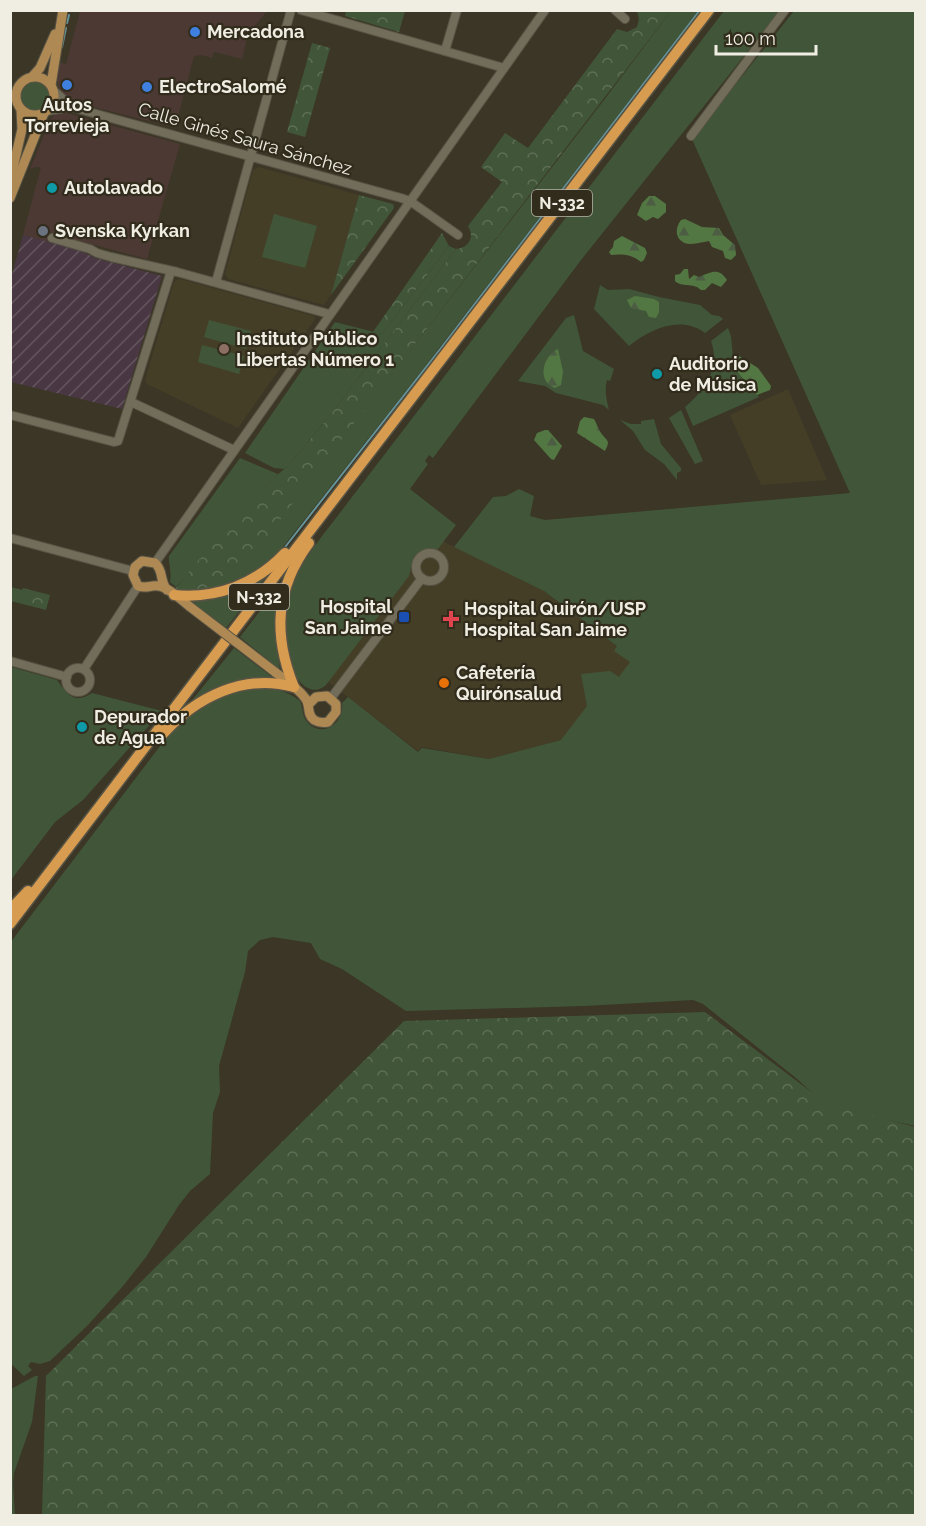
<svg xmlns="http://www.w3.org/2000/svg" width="926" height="1526" font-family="Raleway,sans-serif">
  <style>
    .commercial { fill: #4d3934 }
    .industrial { fill: url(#industrial-furrows) }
    .built { fill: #453e27 }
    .green { fill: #415639 }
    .forest { fill: url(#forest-firs) }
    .park { fill: url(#park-crowns) }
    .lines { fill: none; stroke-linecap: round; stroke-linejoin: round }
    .stream { stroke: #64949a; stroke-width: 2 }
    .minor-casing { stroke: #585445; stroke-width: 10 }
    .major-casing { stroke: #585445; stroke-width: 11 }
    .highway-casing { stroke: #585445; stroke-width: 13 }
    .minor { stroke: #726d5a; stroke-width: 8 }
    .major { stroke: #af8953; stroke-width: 9 }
    .highway { stroke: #d79c4f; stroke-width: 10 }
    .major-bridge-casing { stroke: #585445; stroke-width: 11; stroke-linecap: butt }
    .major-bridge { stroke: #af8953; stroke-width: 9 }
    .shop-dot { fill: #3f7fe0; stroke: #312c1c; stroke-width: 2 }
    .culture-dot { fill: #0f9aa8; stroke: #312c1c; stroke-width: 2 }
    .worship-dot { fill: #6b7280; stroke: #312c1c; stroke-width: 2 }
    .education-dot { fill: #8d6e63; stroke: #312c1c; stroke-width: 2 }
    .transit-dot { fill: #1a4fb4; stroke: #312c1c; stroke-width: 2 }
    .health-dot { fill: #e0444e; stroke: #312c1c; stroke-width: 2 }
    .food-dot { fill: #e8710a; stroke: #312c1c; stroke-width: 2 }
    .labels { text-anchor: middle; stroke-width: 4.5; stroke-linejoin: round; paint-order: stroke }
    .shield { fill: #312c1c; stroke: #b7b3a7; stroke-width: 1.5 }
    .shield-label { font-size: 16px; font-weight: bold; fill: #f0ede3 }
    .poi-label { font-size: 18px; font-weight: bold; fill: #f0ede3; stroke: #312c1c; text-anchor: start }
    .street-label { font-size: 18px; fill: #f0ede3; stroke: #312c1c }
  </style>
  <defs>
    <pattern id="industrial-furrows" width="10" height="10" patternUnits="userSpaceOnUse" patternTransform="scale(1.5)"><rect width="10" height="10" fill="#493843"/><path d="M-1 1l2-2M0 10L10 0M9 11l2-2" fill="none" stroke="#64555e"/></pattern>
    <pattern id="forest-firs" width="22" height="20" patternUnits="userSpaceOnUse" patternTransform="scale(1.5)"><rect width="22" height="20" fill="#527742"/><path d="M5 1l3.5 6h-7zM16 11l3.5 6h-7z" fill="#4c5d43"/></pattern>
    <pattern id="park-crowns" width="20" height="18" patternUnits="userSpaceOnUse" patternTransform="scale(1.5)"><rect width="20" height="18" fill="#415639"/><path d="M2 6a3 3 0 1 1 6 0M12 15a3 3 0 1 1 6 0" fill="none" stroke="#5d6f56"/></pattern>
  </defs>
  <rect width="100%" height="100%" fill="#3b3626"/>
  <!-- commercial -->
  <g class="commercial">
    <polygon points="80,11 267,11 248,34 242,59 214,52 212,58 202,55 194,56 176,124 169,122 168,126 70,101 60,92 55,74 58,62 66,64"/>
    <polygon points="62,112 180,144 147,259 50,233 47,242 23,235 41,167 36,167 30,169 50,121 53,116"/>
  </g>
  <!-- industrial -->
  <polygon class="industrial" points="23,235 81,251 95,258 162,276 122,409 11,382 11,278"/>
  <!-- built -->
  <g class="built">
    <polygon points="259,167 359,195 331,295 324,305 228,279 225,274 253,170"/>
    <polygon points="180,279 314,316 315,319 238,428 147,384 145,380 174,282"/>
    <polygon points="788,389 827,480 761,485 730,415"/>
    <polygon points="397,519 544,591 645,667 634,720 490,759 422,747 418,751 327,681"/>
  </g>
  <!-- green -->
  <g class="green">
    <polygon points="671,11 698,11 423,369 275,557 241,579 229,584 604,100"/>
    <path d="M724 11H780L581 260 433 458 429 455 425 461 428 464 410 489 456 525 438 549H424L414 556 409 576 326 685C319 692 309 691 302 684 294 676 292 665 288 655 286 646 286 637 286 627 285 578 311 551 339 514Z"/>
    <path d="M794 11H915V1126L827 1106 796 1078 703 1004 693 1000 584 1006 406 1011 342 969 320 959 311 943 273 937 260 940 248 951 245 972 219 1066 220 1092 213 1113 210 1174 190 1191 179 1205 146 1257 123 1286 88 1325 50 1361 40 1364 31 1362 28 1366 32 1370 24 1376 10 1363V943L164 741C171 733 178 723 187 717 218 694 266 674 300 701 303 708 302 717 308 723 323 739 345 722 342 703L348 697 418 752 422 748 489 759 561 740 587 706 581 674 610 671 619 677 630 662 614 651 617 646 544 591 454 547 493 497 506 496 519 489 534 496 530 516 545 520 850 493 692 139Z"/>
    <circle cx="35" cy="96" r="15"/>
    <polygon points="274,214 317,226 305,268 262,257"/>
    <polygon points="449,246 456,249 328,418 287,467 284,469 274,468 245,453 335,322 382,334"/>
    <path d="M600 285 608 290 629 289 659 297 700 305 712 315 719 316 723 319 705 333C681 315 650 329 629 346L594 309Z"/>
    <path d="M574 315 583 351 614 369 610 381 607 380C604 391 607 401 609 410L603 405 556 393 545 386 518 381 566 318Z"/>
    <polygon points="209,320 251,331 246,349 204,337"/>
    <path d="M728 328 731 336 734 368 759 397 693 426 685 407C705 390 721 368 711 341Z"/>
    <polygon points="202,345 244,356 239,374 198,362"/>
    <polygon points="681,410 703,461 695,464 669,418"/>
    <polygon points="654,419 661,444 681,468 681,471 677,473 677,480 664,464 645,450 633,431 620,420 631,424 641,424 641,421"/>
    <path d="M240 458 278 474 176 587 170 582C172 572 168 561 169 556Z"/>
    <polygon points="266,577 226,628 192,602 194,600 255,583"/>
    <polygon points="283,581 277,599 274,627 280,670 240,637"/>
    <polygon points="234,648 276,680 189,704"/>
    <path d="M11 667 57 680C67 694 74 705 92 693L162 711 83 800 55 822 11 880Z"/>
    <polygon points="35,1376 38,1376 32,1422 14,1473 13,1483 15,1515 11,1515 11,1389"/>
  </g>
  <!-- forest -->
  <g class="forest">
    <polygon points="649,196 655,196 666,204 666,212 658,219 653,217 646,221 637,215 642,203"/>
    <path d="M685 219 702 227 719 228 723 235 735 245 736 255 731 260 725 258 723 251 712 247 709 241C703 242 695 244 689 244 675 242 674 229 681 220Z"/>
    <path d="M622 236 645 248 647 253 644 260 641 262C631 254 622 254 611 255L609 252 613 247 614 241Z"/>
    <path d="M684 269H688L689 279 694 275 699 277C711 272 719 267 727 280L721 287 712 283 705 290H701C693 282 682 288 675 281V275L680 274Z"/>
    <polygon points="635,296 654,299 659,302 659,312 656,318 649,317 646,311 631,308 627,300"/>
    <path d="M558 349 563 372 561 385 555 388C536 381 543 356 558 349Z"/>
    <polygon points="739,356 758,368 771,386 770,390 757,395 734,368"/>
    <path d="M584 417 594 419C597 424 598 429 601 433 607 441 611 440 605 451L577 433 580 421Z"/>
    <polygon points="545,430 548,430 562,446 554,460 551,459 534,440 537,433"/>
  </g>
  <!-- park -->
  <g class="park">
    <polygon points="346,11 346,10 405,11 399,32 345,16"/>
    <path d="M637 11H671L229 586 196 591 175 589 197 562 278 474 287 467 328 418 456 249C469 248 475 237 468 226L502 182 481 167 505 133 528 148 617 29 627 32 637 27 639 19Z"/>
    <polygon points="312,43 330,48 305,137 287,132"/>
    <polygon points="359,195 393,204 394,208 331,295"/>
    <polygon points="442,233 449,246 382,334 373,332"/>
    <polygon points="10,585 11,587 22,590 23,588 50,595 46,610 11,601"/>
    <polygon points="705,1012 826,1103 915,1127 915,1515 42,1515 46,1376 404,1021"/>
  </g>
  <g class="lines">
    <!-- stream -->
    <g class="stream">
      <polyline points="67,23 69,15"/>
      <polyline points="62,47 66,28"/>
      <polyline points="282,551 441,348 700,10"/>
    </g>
    <!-- minor casing -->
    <g class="minor-casing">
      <g id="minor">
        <polyline points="301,10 504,68"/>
        <polyline points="615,10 625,19"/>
        <polyline points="445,51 457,10"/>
        <polyline points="54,91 72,107 82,110 401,198 410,201 458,235"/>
        <polyline points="47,111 72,107"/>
        <polyline points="691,136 785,10"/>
        <polyline points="52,238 90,249 97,253 111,257 177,272 329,314"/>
        <polyline points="216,282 291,10"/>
        <polyline points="131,402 234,450"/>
        <polyline points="10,415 114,442 118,441 171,271"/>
        <polyline points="10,538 133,571"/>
        <circle cx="430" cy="567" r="14"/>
        <polyline points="155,563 545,10"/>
        <polyline points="10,661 67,677"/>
        <circle cx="78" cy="680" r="12"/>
        <polyline points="84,669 138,586"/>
        <polyline points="331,698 422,578"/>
      </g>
    </g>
    <!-- major casing -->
    <g class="major-casing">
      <g id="major">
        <circle cx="35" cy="96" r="19"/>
        <polyline points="32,77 40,68 55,34"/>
        <polyline points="51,85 63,10"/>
        <polyline points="10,181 22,129 21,110"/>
        <polyline points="10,198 44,113"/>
        <path d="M167 590C159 580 164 571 155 563L142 561 135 567 133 575 138 586C147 589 150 585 158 586 169 587 181 600 189 606"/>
        <path d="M275 672C285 680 298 688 305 698 311 705 306 714 314 720 319 723 323 723 328 722L336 712V704L327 696 316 697 309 704"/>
      </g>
    </g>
    <!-- highway casing -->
    <g class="highway-casing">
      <g id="highway">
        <path d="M174 595C217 599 256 584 285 553"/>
        <path d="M294 687C273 635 275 589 309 543"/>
        <path d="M163 734C196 697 244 673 294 687"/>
        <polyline points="10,910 28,891"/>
        <polyline points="10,924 292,554 709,10"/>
      </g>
    </g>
    <!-- minor -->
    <use href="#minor" class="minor"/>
    <!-- major -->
    <use href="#major" class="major"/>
    <!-- highway -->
    <use href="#highway" class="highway"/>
    <!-- major-bridge casing -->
    <g class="major-bridge-casing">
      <polyline id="major-bridge" points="189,606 275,672"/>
    </g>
    <!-- major-bridge -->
    <use href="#major-bridge" class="major-bridge"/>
  </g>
  <!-- markers -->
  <g class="shop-dot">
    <circle cx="195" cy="32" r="6"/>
    <circle cx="67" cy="85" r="6"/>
    <circle cx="147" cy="87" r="6"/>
  </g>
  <g class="culture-dot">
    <circle cx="52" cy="188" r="6"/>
    <circle cx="657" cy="374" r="6"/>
    <circle cx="82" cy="727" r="6"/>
  </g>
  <circle class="worship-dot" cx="43" cy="231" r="6"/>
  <circle class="education-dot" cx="224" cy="349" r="6"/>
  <rect class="transit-dot" x="398" y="611" width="12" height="12" rx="3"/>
  <path class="health-dot" d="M448 610h6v6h6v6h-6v6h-6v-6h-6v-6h6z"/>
  <circle class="food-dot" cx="444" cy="683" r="6"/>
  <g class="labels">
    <!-- shield labels -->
    <g class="shield">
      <rect x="532" y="190" width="60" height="26" rx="4.5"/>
      <rect x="229" y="584" width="60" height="26" rx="4.5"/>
    </g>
    <g class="shield-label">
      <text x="562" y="209">N-332</text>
      <text x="259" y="603">N-332</text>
    </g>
    <!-- poi labels -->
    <g class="poi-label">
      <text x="207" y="38">Mercadona</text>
      <text x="159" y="93">ElectroSalomé</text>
      <text x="67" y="111" text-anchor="middle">Autos<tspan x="67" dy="21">Torrevieja</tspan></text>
      <text x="64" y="194">Autolavado</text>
      <text x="55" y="237">Svenska Kyrkan</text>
      <text x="236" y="345">Instituto Público<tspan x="236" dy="21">Libertas Número 1</tspan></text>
      <text x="669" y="370">Auditorio<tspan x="669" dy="21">de Música</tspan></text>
      <text x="392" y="613" text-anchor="end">Hospital<tspan x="392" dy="21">San Jaime</tspan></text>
      <text x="464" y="615">Hospital Quirón/USP<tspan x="464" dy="21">Hospital San Jaime</tspan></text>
      <text x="456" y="679">Cafetería<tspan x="456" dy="21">Quirónsalud</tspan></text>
      <text x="94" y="723">Depurador<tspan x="94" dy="21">de Agua</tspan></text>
    </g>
    <!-- street labels -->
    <g class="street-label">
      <text transform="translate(245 139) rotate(16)" y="6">Calle Ginés Saura Sánchez</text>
    </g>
  </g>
  <!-- border -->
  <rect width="926" height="1526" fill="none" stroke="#f0ede3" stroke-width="24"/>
  <!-- scale -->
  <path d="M716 45v9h100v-9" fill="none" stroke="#f0ede3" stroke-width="3"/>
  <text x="725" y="45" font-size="18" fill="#f0ede3" stroke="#312c1c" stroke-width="4.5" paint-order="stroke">100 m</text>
</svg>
